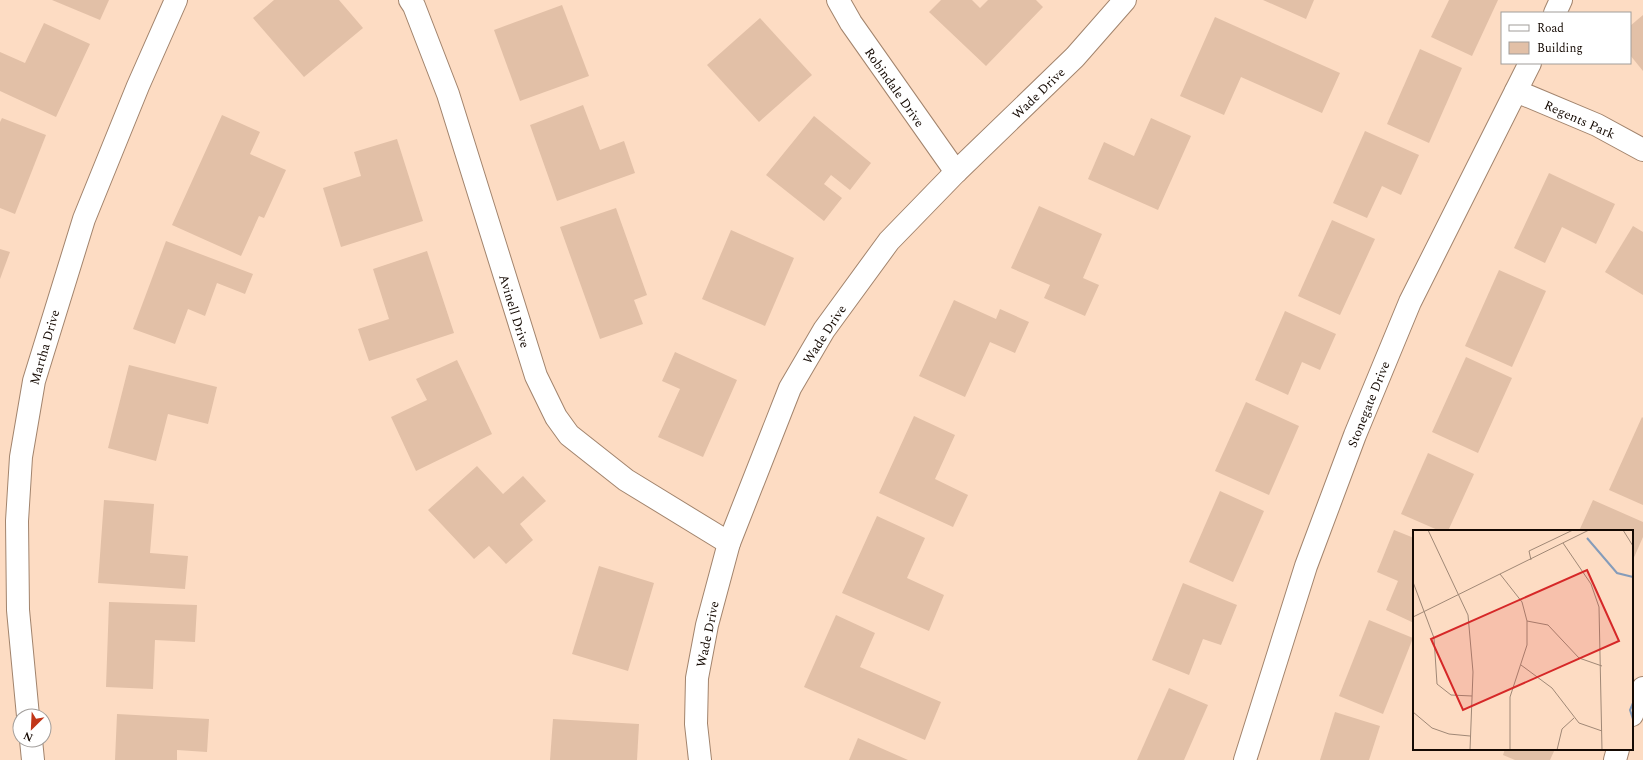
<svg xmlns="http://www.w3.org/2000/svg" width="1643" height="760" font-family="Spectral,serif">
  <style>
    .building { fill: #e2c0a7 }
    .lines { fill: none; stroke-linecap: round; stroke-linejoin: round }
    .minor-casing { stroke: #a2846d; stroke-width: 24 }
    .minor { stroke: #fff; stroke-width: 22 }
    .labels { text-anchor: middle; stroke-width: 3; stroke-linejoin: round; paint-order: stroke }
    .street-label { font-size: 13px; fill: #150a03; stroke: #fff }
    .inset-river { fill: none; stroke: #859cba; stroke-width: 2 }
    .inset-road { fill: none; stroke: #a08876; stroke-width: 1 }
    .view { fill: #d62828; fill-opacity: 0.15; stroke: #d62828; stroke-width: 2 }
    .inset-edge { fill: none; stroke: #150a03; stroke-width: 2 }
  </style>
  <rect width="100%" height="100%" fill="#fddcc3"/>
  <!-- building -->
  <g class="building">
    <polygon points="52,0 109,0 100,20"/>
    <polygon points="274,0 339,0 363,28 304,77 253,18"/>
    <polygon points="941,0 972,0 980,8 988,0 1036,0 1043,7 986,66 929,12"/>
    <polygon points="1263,0 1314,0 1306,19"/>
    <polygon points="1449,0 1498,0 1472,56 1431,37"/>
    <polygon points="562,5 589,76 520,101 494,30"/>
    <polygon points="1643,15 1643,71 1630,55 1630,26"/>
    <polygon points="1215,17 1340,73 1322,113 1241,77 1224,115 1180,96"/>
    <polygon points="760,18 812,75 759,122 707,65"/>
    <polygon points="44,23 90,44 56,117 0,91 0,52 25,63"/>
    <polygon points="1420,49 1462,68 1429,143 1387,124"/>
    <polygon points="583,105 600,150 624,141 635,173 557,201 530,125"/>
    <polygon points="222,115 260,132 250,154 286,170 264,218 259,216 241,256 172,225"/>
    <polygon points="814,116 871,163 850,190 831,175 824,184 842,198 824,221 766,175"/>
    <polygon points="2,118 46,135 15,214 0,208 0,122"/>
    <polygon points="1151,118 1191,136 1158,210 1088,179 1104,142 1134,156"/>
    <polygon points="1365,131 1419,155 1401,195 1382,186 1367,218 1333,203"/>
    <polygon points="397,139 423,221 341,247 323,188 361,176 354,152"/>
    <polygon points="1549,173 1615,204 1596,244 1562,227 1545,263 1514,248"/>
    <polygon points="1039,206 1102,234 1083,278 1099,285 1085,316 1044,298 1050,285 1011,268"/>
    <polygon points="616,208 647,295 634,300 643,324 600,339 560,227"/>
    <polygon points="1332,220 1375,239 1340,315 1298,296"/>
    <polygon points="1633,226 1643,232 1643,295 1605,272"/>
    <polygon points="731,230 794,258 765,326 702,299"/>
    <polygon points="166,241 253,274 245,294 217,283 205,316 188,309 175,344 133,329"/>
    <polygon points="0,249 10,252 0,279"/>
    <polygon points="427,251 454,333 369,361 358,329 389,319 373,269"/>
    <polygon points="1499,270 1546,291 1512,367 1465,346"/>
    <polygon points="954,300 996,319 1000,309 1029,322 1015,353 990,342 965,397 919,376"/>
    <polygon points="1285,311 1336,334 1320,370 1302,362 1288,395 1255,380"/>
    <polygon points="675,352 737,380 703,457 658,437 680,389 662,381"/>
    <polygon points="1466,357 1512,378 1478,453 1432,432"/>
    <polygon points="457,360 492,434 416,471 391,417 427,400 416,379"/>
    <polygon points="129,365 217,387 208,424 168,414 156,461 108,448"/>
    <polygon points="1246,402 1299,426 1269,495 1215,471"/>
    <polygon points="914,416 955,435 935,479 968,495 953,527 879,493"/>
    <polygon points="1642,417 1643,418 1643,505 1609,490"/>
    <polygon points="1428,453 1474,474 1448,531 1440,531 1401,514"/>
    <polygon points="477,466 503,494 523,476 546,501 520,524 533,540 506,564 489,546 474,559 428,510"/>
    <polygon points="1220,491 1264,511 1233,582 1189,562"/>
    <polygon points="104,500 154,504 150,553 188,556 185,589 98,583"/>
    <polygon points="1593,500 1643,522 1643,537 1632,562 1632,531 1579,531"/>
    <polygon points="877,516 925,538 907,578 944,595 929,631 842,593"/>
    <polygon points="1394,530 1414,538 1414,623 1386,610 1398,581 1377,572"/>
    <polygon points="599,566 654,583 628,671 572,654"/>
    <polygon points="1183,583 1237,605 1221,645 1203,639 1189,675 1152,660"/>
    <polygon points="109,602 197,605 195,642 155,640 153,689 106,687"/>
    <polygon points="836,615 875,633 860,667 941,702 925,740 804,687"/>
    <polygon points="1369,620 1413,638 1383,714 1339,696"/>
    <polygon points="1169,688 1208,705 1184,760 1137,760"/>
    <polygon points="1335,712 1380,726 1369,760 1320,760"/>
    <polygon points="117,714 209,719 207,752 177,750 177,760 115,760"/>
    <polygon points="553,719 639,724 637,760 550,760"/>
    <polygon points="858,738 908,760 849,760"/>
    <polygon points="1505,749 1555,749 1550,760 1515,760 1503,755"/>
  </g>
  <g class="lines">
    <!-- minor casing -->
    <g class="minor-casing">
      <g id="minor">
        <polyline points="410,0 414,6 448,94 536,376 556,417 569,435 626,480 729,543"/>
        <polyline points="838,0 851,23 956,172"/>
        <polyline points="1555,13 1561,0"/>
        <polyline points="1516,91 1597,125 1643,150"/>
        <polyline points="1632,715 1643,688"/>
        <polyline points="28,716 18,610 17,521 21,457 34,381 84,219 138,86 176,0"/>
        <polyline points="31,740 33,760"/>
        <polyline points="700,760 696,724 697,678 707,625 729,543 790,388 824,330 889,241 956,172 1075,57 1125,0"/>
        <polyline points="1245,760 1306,566 1355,435 1410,302 1530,63"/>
        <polyline points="1615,760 1618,749"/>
      </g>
    </g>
    <!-- minor -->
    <use href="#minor" class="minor"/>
  </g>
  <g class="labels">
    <!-- street labels -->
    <g class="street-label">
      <text transform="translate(895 87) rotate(55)" y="5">Robindale Drive</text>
      <text transform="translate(1038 93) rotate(-44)" y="5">Wade Drive</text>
      <text transform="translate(1580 119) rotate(24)" y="5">Regents Park</text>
      <text transform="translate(515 311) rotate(73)" y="5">Avinell Drive</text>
      <text transform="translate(824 334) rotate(-57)" y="5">Wade Drive</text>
      <text transform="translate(44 347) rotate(-74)" y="5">Martha Drive</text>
      <text transform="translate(1368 404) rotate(-68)" y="5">Stonegate Drive</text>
      <text transform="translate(707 634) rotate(-78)" y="5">Wade Drive</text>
    </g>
  </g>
  <!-- overview -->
  <g transform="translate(1413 530)">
    <rect width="220" height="220" fill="#fddcc3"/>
    <path class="inset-river" d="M174 8 204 43 220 47M220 173 217 180 220 189"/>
    <path class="inset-road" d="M15 0 55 85 60 142 57 220M210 0 220 16M150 13 178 54 186 77 189 220M118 30 116 21 160 0M87 44 109 72 114 91V115L97 167V220M0 52 21 108 24 154 38 165 59 166M0 87 176 0M114 91 135 95 166 128 189 136M108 135 139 158 166 193 189 201M0 182 19 198 36 204 57 206M144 220 149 199 161 188"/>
    <path class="view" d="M174 40 206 111 50 180 18 109Z"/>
    <rect width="220" height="220" class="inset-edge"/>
  </g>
  <!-- legend -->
  <rect x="1501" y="12" width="130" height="52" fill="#ffffff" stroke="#a19d9a"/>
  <rect x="1509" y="25" width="20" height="6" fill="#ffffff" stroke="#a19d9a"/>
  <text x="1537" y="32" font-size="12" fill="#150a03">Road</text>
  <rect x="1509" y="42" width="20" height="12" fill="#e2c0a7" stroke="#a19d9a"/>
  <text x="1537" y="52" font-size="12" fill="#150a03">Building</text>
  <!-- north arrow -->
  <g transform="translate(32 728) rotate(204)"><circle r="19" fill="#ffffff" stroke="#a19d9a"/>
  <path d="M0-3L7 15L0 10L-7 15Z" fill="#c13618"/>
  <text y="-6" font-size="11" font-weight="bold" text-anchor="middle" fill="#150a03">N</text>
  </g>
</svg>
